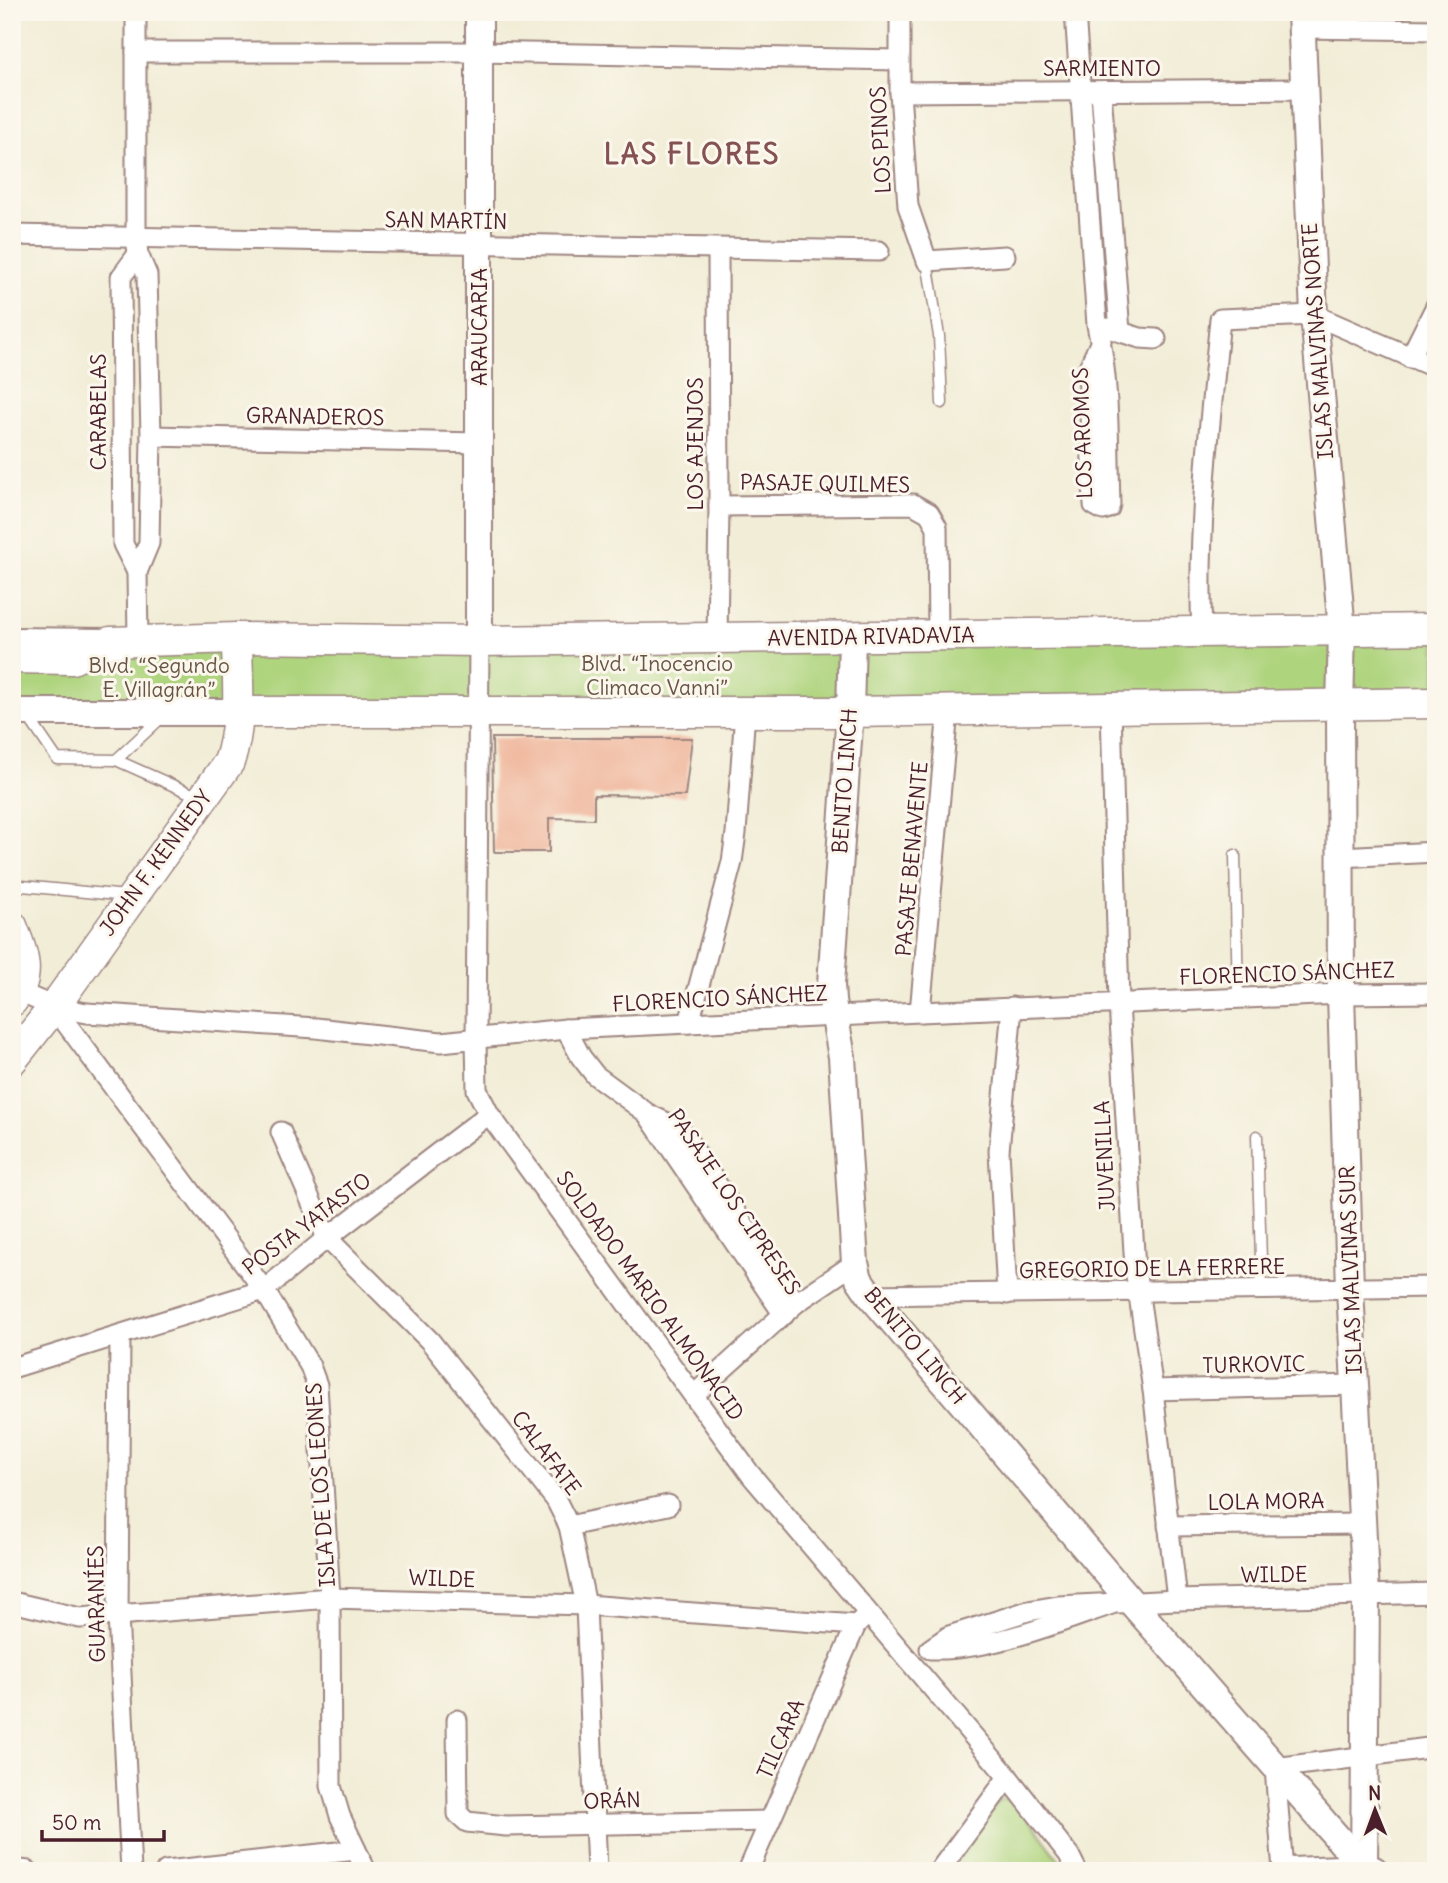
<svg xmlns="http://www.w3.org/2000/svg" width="1448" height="1883" font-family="Delius,sans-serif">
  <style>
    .green { fill: #afd47e; stroke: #7c7a54; stroke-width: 2 }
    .building { fill: #efb094 }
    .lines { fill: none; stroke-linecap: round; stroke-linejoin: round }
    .lane-casing { stroke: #9e8681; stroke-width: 13 }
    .street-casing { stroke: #9e8681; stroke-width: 23 }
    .secondary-casing { stroke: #9e8681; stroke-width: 30 }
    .primary-casing { stroke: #9e8681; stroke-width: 33 }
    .lane { stroke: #fff; stroke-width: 10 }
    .street { stroke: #fff; stroke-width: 19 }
    .secondary { stroke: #fff; stroke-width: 26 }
    .primary { stroke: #fff; stroke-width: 30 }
    .labels { text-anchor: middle; stroke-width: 6; stroke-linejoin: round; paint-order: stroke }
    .street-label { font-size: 21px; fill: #4a1f2b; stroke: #fbf7ec }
    .park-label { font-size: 21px; fill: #685544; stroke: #fbf7ec }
    .district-label { font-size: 28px; font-weight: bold; letter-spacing: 2px; fill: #845250; stroke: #fbf7ec }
  </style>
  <rect width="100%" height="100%" fill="#fbf7ec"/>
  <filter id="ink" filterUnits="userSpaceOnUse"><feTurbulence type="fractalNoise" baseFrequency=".0143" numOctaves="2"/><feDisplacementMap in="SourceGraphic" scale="14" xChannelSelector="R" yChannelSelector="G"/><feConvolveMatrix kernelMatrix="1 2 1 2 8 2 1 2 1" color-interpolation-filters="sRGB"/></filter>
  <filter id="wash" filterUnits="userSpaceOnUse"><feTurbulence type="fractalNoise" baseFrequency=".00686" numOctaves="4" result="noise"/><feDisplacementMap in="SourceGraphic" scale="28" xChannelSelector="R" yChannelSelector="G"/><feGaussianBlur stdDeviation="1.57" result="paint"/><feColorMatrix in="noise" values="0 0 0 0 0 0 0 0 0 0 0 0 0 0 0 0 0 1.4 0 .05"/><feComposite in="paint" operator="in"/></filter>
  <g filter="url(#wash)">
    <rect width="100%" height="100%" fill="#f2edd7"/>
    <!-- green -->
    <g class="green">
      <polygon points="1436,629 1436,703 12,712 12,641"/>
      <polygon points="1000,1799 1015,1800 1060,1861 1058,1868 1048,1871 951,1871"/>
    </g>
    <g id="blocks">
      <!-- building -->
      <polygon class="building" points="492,738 692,738 685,796 594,795 594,819 549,818 549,852 494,852"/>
    </g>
  </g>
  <g filter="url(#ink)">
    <use href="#blocks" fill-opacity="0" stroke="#9e8681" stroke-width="2"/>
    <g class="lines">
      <!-- lane casing -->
      <g class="lane-casing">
        <g id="lane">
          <polyline points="927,261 939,336 942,403"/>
          <polyline points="27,715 57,759 116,760 161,718"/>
          <polyline points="116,760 199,797"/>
          <polyline points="1235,855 1238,998"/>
          <polyline points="12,885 127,896"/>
          <polyline points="1257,1136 1262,1290"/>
        </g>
      </g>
      <!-- street casing -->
      <g class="street-casing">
        <g id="street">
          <polyline points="136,12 136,237 138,254 147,275 151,436 149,543 137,572 138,641"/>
          <polyline points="900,12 900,92 908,206 927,261 1005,256"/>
          <path d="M1075 12 1097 325C1110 383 1108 444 1110 504L1109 508 1103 510 1094 505 1088 369 1101 341"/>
          <polyline points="1301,28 1436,30"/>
          <polyline points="136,52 478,52 899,60"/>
          <polyline points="900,92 1305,89"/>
          <polyline points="1101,92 1120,331"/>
          <polyline points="12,235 879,251"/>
          <polyline points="1108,328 1140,338 1156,339"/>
          <polyline points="1410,358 1436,306"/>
          <polyline points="151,436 479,443"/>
          <polyline points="719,506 913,504 929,513 937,527 938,637"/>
          <polyline points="137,572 123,544 121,277 138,254"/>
          <path d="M1202 633C1197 528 1210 424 1220 319L1314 315 1436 368"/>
          <polyline points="717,639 719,506 718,249"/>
          <polyline points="479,641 476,1039 477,1090 489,1114 751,1475 1008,1777 1069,1855 1077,1871"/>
          <polyline points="1111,708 1119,1003 1135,1269 1153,1390 1177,1600"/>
          <polyline points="1340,857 1436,852"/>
          <polyline points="12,992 19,992 54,1007 87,1013 316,1028 441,1042 566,1029 920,1012 1341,994 1436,993"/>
          <polyline points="54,1007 264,1290 310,1366 317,1385 330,1598 331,1786 340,1816 366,1871"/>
          <polyline points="920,1012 948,711"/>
          <polyline points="689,1023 732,862 736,833 745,712"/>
          <polyline points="566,1029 581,1057 595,1075 648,1114 680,1129 796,1303"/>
          <polyline points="648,1115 784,1315"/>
          <polyline points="281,1132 327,1238 430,1341 556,1500 569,1526 586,1605 597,1871"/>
          <polyline points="1007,1294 999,1151 1012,1007"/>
          <polyline points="870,1295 1436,1287"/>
          <polyline points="120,1336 118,1615 131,1871"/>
          <polyline points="12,1368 264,1290 327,1238 489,1114"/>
          <polyline points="1153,1390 1355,1385"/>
          <polyline points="694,1395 796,1303 855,1263"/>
          <polyline points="569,1526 668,1505"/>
          <polyline points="1168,1526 1364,1524"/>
          <polyline points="12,1602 80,1618 330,1598 586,1605 856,1625 868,1614"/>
          <path d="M1112 1604C1057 1623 989 1651 930 1649L949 1636 1028 1611 1058 1606 1177 1600 1436 1593"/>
          <polyline points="457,1720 458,1814 467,1822 506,1826 770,1821"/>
          <polyline points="12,1869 28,1871"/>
          <polyline points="166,1871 356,1850"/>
          <polyline points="748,1871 856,1625"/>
          <polyline points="939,1871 1008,1777"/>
          <polyline points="1283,1871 1275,1768 1436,1747"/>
        </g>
      </g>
      <!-- secondary casing -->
      <g class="secondary-casing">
        <g id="secondary">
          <polyline points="1301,12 1314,315 1342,631 1340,706 1341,994 1350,1289 1366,1595 1364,1871"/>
          <polyline points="852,638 850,712 831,984 832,1001 842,1057 855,1263 859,1279 870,1295 1132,1603 1364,1868"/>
          <polyline points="12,641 108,642"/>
          <polyline points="479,641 479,12"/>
          <polyline points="12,712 238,712"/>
          <polyline points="1292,1871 1364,1868 1374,1870"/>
        </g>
      </g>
      <!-- primary casing -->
      <g class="primary-casing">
        <g id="primary">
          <polyline points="12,658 72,659 110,642 237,638 479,641 1436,629"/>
          <polyline points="238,712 850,712 1436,703"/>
          <path d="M12 926C23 954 32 975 12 1001"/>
          <path d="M12 1060 54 1007 229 762C243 723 237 679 237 638"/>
        </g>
      </g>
      <!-- lane -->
      <use href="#lane" class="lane"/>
      <!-- street -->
      <use href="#street" class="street"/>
      <!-- secondary -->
      <use href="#secondary" class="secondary"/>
      <!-- primary -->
      <use href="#primary" class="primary"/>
    </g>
  </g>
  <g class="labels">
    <!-- street labels -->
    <g class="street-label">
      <text x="1102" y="76">SARMIENTO</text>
      <text transform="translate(881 140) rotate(-93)" y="7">LOS PINOS</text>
      <text transform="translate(446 221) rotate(1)" y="7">SAN MARTÍN</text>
      <text transform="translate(480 327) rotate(-90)" y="7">ARAUCARIA</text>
      <text transform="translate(1318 341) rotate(-94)" y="7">ISLAS MALVINAS NORTE</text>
      <text transform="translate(99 412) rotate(-90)" y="7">CARABELAS</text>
      <text transform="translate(315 417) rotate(1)" y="7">GRANADEROS</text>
      <text transform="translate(1083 433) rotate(-92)" y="7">LOS AROMOS</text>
      <text transform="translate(696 444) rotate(-90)" y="7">LOS AJENJOS</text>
      <text transform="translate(825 484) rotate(1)" y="7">PASAJE QUILMES</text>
      <text transform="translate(871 637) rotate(-1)" y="7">AVENIDA RIVADAVIA</text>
      <text transform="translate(845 781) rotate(-86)" y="7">BENITO LINCH</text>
      <text transform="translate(912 859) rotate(-85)" y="7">PASAJE BENAVENTE</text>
      <text transform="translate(156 863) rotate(-54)" y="7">JOHN F. KENNEDY</text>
      <text transform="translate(1287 974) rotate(-2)" y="7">FLORENCIO SÁNCHEZ</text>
      <text transform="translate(720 999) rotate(-3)" y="7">FLORENCIO SÁNCHEZ</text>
      <text transform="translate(1105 1156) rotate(-93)" y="7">JUVENILLA</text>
      <text transform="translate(734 1202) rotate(56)" y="7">PASAJE LOS CIPRESES</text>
      <text transform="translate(307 1224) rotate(-37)" y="7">POSTA YATASTO</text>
      <text transform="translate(1152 1269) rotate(-1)" y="7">GREGORIO DE LA FERRERE</text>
      <text transform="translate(1351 1270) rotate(-92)" y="7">ISLAS MALVINAS SUR</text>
      <text transform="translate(650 1296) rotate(54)" y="7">SOLDADO MARIO ALMONACID</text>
      <text transform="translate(915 1346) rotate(50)" y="7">BENITO LINCH</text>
      <text transform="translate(1254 1365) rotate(-1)" y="7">TURKOVIC</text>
      <text transform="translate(546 1453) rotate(53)" y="7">CALAFATE</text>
      <text transform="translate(321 1485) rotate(-94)" y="7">ISLA DE LOS LEONES</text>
      <text transform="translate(1266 1502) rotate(-1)" y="7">LOLA MORA</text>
      <text transform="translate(1274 1575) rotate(-1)" y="7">WILDE</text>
      <text transform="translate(442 1579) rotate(2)" y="7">WILDE</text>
      <text transform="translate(97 1604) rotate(-91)" y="7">GUARANÍES</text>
      <text transform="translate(781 1739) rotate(-66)" y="7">TILCARA</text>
      <text transform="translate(612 1801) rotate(-2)" y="7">ORÁN</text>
    </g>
    <!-- park labels -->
    <g class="park-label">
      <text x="657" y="671">Blvd. “Inocencio<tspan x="657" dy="24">Climaco Vanni”</tspan></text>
      <text x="159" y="673">Blvd. “Segundo<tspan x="159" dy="24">E. Villagrán”</tspan></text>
    </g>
    <!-- district labels -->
    <g class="district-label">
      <text x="692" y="164">LAS FLORES</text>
    </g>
  </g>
  <!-- margin -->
  <rect width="1448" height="1883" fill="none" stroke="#fbf7ec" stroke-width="42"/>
  <!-- north arrow -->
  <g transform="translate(1375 1810) rotate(359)" stroke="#fbf7ec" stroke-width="5" paint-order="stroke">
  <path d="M0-5L12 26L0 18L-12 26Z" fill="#4a1f2b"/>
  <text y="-10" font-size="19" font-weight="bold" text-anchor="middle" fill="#4a1f2b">N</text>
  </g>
  <!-- scale -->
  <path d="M42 1830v10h122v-10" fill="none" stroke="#4a1f2b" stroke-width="3.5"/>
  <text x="52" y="1830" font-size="21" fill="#4a1f2b" stroke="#fbf7ec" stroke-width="5" paint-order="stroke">50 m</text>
</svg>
